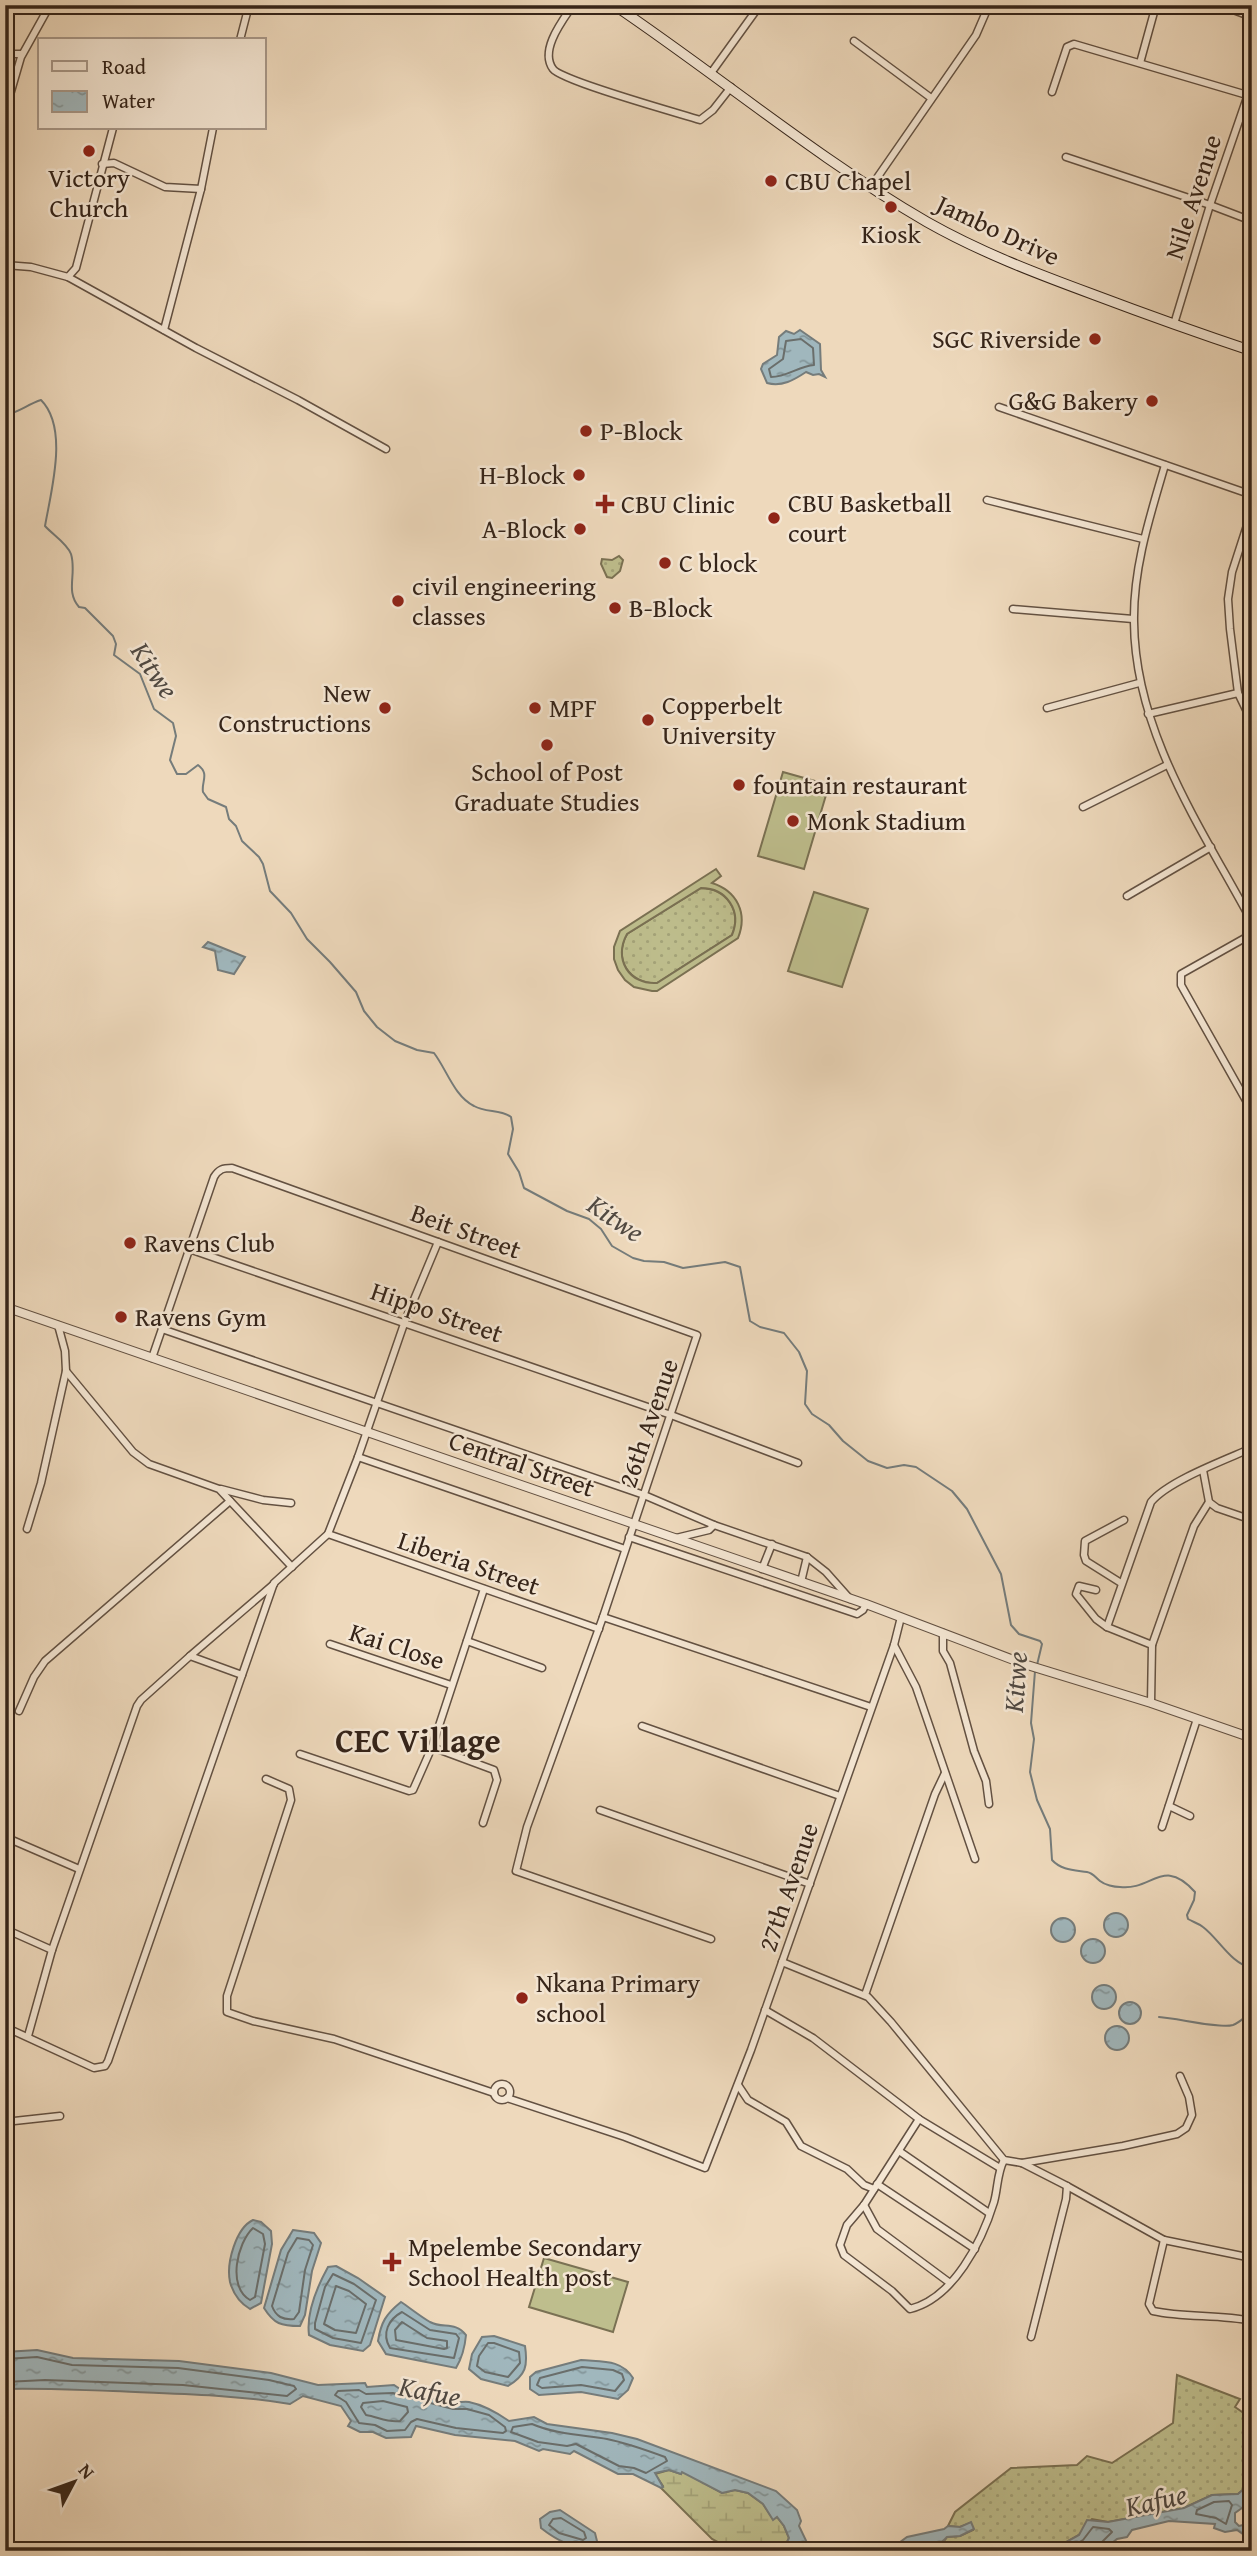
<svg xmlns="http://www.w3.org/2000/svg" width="1257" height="2556" font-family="'Gentium Book Plus',serif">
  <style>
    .grass { fill: url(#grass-dots); stroke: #7a7153; stroke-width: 2 }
    .wetland { fill: url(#wetland-marsh); stroke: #7a7153; stroke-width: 2 }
    .pitch { fill: #bebe8d; stroke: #7a7153; stroke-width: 2; fill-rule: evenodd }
    .water { fill: url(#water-ripples); stroke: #757c7b; stroke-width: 2 }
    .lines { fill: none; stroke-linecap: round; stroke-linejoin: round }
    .shore { stroke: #6a6e6b; stroke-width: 2 }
    .stream { stroke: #757c7b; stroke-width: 2 }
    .minor-casing { stroke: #635142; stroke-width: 9 }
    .tertiary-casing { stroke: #635142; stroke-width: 10 }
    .secondary-casing { stroke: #352419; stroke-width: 11 }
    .minor { stroke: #f4e6d3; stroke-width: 6 }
    .tertiary { stroke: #f4e6d3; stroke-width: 8 }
    .secondary { stroke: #f4e6d3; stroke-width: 9 }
    .poi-dot { fill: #8f2418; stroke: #f4e6d3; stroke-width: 2.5 }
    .labels { text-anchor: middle; stroke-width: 5; stroke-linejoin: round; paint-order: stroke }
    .poi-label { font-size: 26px; fill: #352419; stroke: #f4e6d3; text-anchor: start }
    .street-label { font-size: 26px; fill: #352419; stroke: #f4e6d3 }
    .water-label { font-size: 28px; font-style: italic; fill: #504942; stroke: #f4e6d3 }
    .district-label { font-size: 33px; font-weight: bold; fill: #352419; stroke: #f4e6d3 }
  </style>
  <defs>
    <pattern id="grass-dots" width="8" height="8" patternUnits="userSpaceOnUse" patternTransform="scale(1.75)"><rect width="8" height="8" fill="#bebe8d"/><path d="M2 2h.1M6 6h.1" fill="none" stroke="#a4a379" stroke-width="1.8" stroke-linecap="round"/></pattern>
    <pattern id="wetland-marsh" width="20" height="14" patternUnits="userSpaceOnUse" patternTransform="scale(1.75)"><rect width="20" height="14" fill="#bebe8d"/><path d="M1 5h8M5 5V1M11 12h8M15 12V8" fill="none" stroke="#a4a379"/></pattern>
    <pattern id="water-ripples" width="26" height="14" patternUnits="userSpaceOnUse" patternTransform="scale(1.75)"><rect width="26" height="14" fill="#a0b7bd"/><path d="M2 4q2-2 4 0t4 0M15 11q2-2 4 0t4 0" fill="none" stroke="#839599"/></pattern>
  </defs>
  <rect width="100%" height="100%" fill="#eed9bc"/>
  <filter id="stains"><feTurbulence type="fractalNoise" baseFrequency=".00286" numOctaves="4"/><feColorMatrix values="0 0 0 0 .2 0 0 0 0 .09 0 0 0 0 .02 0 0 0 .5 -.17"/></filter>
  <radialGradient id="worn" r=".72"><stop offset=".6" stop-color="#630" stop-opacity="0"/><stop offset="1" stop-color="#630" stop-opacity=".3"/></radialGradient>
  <!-- grass -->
  <g class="grass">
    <polygon points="619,556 623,560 620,571 612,578 607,577 601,564 602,559 612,560"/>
    <path d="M701 888C727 889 742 911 732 935L657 983C629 984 613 959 627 934Z"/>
    <polygon points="1177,2375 1240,2399 1235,2407 1245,2414 1252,2422 1252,2482 1238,2494 1212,2495 1184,2508 1108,2522 1092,2519 1079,2535 1050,2551 915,2551 942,2544 947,2537 960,2536 973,2530 970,2523 960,2527 948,2526 955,2512 1011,2468 1077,2465 1087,2456 1112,2463 1173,2423"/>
  </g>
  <!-- wetland -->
  <polygon class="wetland" points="669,2470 681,2474 682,2471 722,2493 735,2490 748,2493 763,2504 773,2519 777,2517 784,2526 789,2538 786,2544 790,2551 735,2551 712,2539 661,2488 663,2486 655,2474"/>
  <!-- pitch -->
  <g class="pitch">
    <polygon points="783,772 829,785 804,869 758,856"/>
    <path d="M716 869 721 876 712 883C737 891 748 913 738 938L657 991H652L634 987 625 980 618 970 614 959V947L620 931ZM701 888C727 888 742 911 732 935L657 983C629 985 613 959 627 934Z"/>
    <polygon points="814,892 868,909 842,987 788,971"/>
    <polygon points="544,2258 628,2282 613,2332 529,2307"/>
  </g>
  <!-- water -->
  <g class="water">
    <path d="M800 330 820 344 821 370 825 377 819 374 813 375 806 372C794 380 782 387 767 383L761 369 763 364 777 355 779 337 786 331 794 334Z"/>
    <polygon points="208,942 245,957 234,974 218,970 215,951 203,947"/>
    <circle cx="1116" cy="1925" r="12"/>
    <circle cx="1063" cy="1930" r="12"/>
    <circle cx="1093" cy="1951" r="12"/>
    <circle cx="1104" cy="1997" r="12"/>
    <circle cx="1130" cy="2013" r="11"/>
    <circle cx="1117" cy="2038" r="12"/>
    <path d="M253 2220 261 2222 271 2231 272 2244 261 2303 250 2309C240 2303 233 2293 230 2282 226 2263 236 2228 253 2220Z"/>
    <path d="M293 2230 314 2233 321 2243 312 2271 305 2315 300 2326C281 2326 274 2324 264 2308L281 2250Z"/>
    <path d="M336 2266 358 2278 385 2297 370 2345 363 2351 330 2345 309 2335C306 2312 317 2287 328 2267Z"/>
    <path d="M401 2302C410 2308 420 2316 430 2322 443 2329 455 2321 466 2335 465 2346 462 2358 456 2368L386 2354 378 2341C381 2322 386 2314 401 2302Z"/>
    <path d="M494 2336 525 2346C528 2366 526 2375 508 2386L481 2379 469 2369 472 2354 482 2337Z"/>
    <path d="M37 2350 73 2358 179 2361 271 2373 318 2385 365 2383 367 2387 394 2385C408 2396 435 2399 452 2402 458 2403 464 2401 469 2402 484 2405 496 2412 509 2421L534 2417 547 2424 612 2433 637 2439 776 2491 797 2510 801 2521 799 2526 811 2551H790L786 2544 789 2538 784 2526 777 2517 773 2520 763 2504 748 2493 735 2490 722 2493 682 2472 681 2474 669 2470 655 2473 663 2487 661 2488 633 2474H618L574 2451 570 2454 543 2449 539 2451 515 2441 455 2435 416 2426 411 2437 386 2438 373 2432H360L348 2426 351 2421 341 2406 303 2396 290 2404C231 2394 173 2394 113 2391 77 2390 41 2388 5 2389V2352Z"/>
    <path d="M581 2360C602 2362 621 2359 633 2378L628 2390 618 2399 581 2392 539 2395 530 2389V2377L536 2372Z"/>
    <polygon points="1252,2482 1250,2516 1242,2508 1235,2513 1235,2522 1239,2526 1243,2525 1248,2518 1252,2527 1252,2538 1250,2539 1237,2530 1225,2532 1214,2528 1215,2524 1169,2521 1132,2530 1127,2537 1117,2539 1102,2551 1050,2551 1079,2535 1087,2520 1108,2522 1184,2508 1212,2495 1238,2494"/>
    <path d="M560 2510 595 2533 597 2541 594 2546C576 2551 555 2539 541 2528L540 2519 550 2512Z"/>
    <path d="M971 2522 974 2529 960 2536 947 2537C934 2553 907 2551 888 2551L907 2537 944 2529 948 2526 960 2527Z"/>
  </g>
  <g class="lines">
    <!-- shore -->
    <g class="shore">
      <path d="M801 339 813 348 814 365C799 366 787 377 771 377L769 369 783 359 786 341Z"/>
      <path d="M253 2228 263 2234 265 2244 255 2297 250 2300C227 2287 237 2243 253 2228Z"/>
      <path d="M297 2238 309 2240 313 2245 305 2270 299 2312 294 2319C283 2320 276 2317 272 2306L288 2253Z"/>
      <polygon points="333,2274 354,2284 376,2300 361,2343 333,2338 315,2329 315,2323 325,2287"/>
      <polygon points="336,2286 349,2291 366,2304 356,2333 335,2330 324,2324"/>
      <path d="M402 2312 430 2330 456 2334 459 2338 454 2358 390 2348C381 2333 389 2319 402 2312Z"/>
      <polygon points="402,2322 427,2338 447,2341 447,2348 444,2349 396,2340 395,2330"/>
      <polygon points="488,2343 494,2343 519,2352 520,2363 508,2377 485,2372 477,2366 479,2356"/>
      <polyline points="5,2359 37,2357 72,2365 178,2368 269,2380 294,2386 296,2389 287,2396 183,2385 45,2380 5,2382"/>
      <polygon points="582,2367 613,2370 622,2374 624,2380 615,2391 581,2385 542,2388 537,2385 540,2378"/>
      <polygon points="359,2390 366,2394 393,2393 453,2409 467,2409 489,2415 505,2427 506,2431 503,2433 456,2428 417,2419 411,2422 405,2430 387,2431 375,2425 359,2423 346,2402 335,2395 338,2391"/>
      <path d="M383 2401 407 2407 408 2412 400 2421C388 2423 378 2417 366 2415L361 2407 363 2403Z"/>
      <path d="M532 2424C555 2434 582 2435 607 2439 627 2443 646 2450 665 2457L667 2461 646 2473 634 2468 619 2466 576 2444 567 2446 538 2442 511 2432 513 2427Z"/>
      <polygon points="1229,2501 1232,2505 1226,2524 1216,2518 1196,2514 1197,2510 1214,2502"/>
      <polygon points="561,2518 584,2532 586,2538 583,2540 559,2533 549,2525 553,2519"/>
      <polyline points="1064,2551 1083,2540 1093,2527 1109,2529 1112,2532 1100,2544 1099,2551"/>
    </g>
    <!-- stream -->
    <g class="stream">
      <path d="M5 415C18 413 28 404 41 400 69 428 51 491 45 526 53 535 67 543 71 554 77 574 65 591 79 607L85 608 113 636 116 644 114 655 140 674 154 709 173 723 176 736 170 760 177 774H186L198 765C210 774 201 782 203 792L208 799 226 807 229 819 236 826 242 841 259 857 263 864 270 891 291 913 307 939 330 962 356 992 364 1011 377 1027 395 1041 417 1050 434 1053C447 1070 454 1096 474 1106 486 1113 501 1109 511 1117L513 1129 508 1154 519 1172 524 1188 567 1211 589 1219 601 1229 612 1246 633 1258 644 1261 664 1262 683 1268 725 1262 740 1267 750 1321 760 1327 784 1333 799 1352 807 1371 805 1404 812 1414 829 1425 843 1441 868 1461 887 1468 904 1465 916 1467 952 1491 967 1509 1001 1574 1011 1625 1019 1634 1040 1641 1042 1644 1037 1665"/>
      <path d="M1035 1671 1031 1723 1034 1739 1030 1772 1037 1800 1050 1829 1052 1860C1061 1870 1074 1870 1087 1872 1093 1873 1095 1877 1100 1881 1105 1885 1114 1887 1120 1887 1152 1891 1163 1856 1195 1892L1194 1900 1187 1915 1188 1919C1193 1922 1198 1923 1203 1927 1219 1939 1231 1964 1252 1968"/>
      <path d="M1159 2017C1177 2018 1220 2029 1233 2025 1239 2023 1246 2016 1252 2012"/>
    </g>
    <!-- minor casing -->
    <g class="minor-casing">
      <g id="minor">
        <path d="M573 5C563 20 539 50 553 69 562 81 678 113 700 120L713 110 731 87"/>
        <polyline points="1220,5 1252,17"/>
        <polyline points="240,40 249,5"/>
        <polyline points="854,41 931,98"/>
        <polyline points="5,54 22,54"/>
        <polyline points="1140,63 1156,5"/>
        <polyline points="711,73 760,5"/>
        <polyline points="1052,92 1067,47 1074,44 1247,95"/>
        <polyline points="5,112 21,57 50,5"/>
        <polyline points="1066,157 1210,205 1252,221"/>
        <polyline points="102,164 114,163 165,187 201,189"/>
        <polyline points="870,188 976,35 989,5"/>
        <polyline points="5,265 31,267 68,277 196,348 298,400 386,449"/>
        <polyline points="68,277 76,268 113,128"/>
        <polyline points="1174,324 1210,205 1252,83"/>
        <polyline points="164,330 201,189 213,128"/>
        <polyline points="999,407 1252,495"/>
        <path d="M1165 465C1150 516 1133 568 1134 622 1135 733 1201 827 1252 922"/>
        <polyline points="987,500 1143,539"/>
        <polyline points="1252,510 1232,572 1228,599 1230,629 1238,693 1252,722"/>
        <polyline points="1013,609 1133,619"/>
        <polyline points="1047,708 1139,683"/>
        <polyline points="1148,714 1238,693"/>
        <polyline points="1083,807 1167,765"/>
        <polyline points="1127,896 1211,847"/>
        <polyline points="1252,934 1181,974 1181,985 1252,1111"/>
        <polyline points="189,1249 671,1415 798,1463"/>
        <polyline points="162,1329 644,1495 714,1525 709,1530 676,1538"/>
        <path d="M152 1358 214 1177C219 1169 223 1168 232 1168L697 1335 603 1617 527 1827 516 1871 711 1939"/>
        <polyline points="66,1371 133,1452 149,1464 219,1489 292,1567"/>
        <polyline points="358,1457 625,1549"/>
        <polyline points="1203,1470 1209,1502 1217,1508 1252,1520"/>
        <polyline points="221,1489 263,1500 291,1503"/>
        <polyline points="714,1525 807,1557 826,1572 850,1599"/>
        <polyline points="27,1529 41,1483 66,1371 65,1351 58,1325"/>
        <polyline points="328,1534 599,1629"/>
        <polyline points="629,1537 857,1614 863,1610 866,1604"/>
        <polyline points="762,1569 772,1544"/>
        <polyline points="801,1582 807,1557"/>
        <polyline points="1121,1583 1086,1561 1084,1555 1085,1541 1124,1520"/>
        <polyline points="1096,1590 1079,1586 1076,1594 1096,1619 1107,1627"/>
        <polyline points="603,1617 871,1707"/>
        <polyline points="943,1633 943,1651 950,1663 974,1751 986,1781 989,1804"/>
        <polyline points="467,1641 542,1668"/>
        <polyline points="330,1644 451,1685"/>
        <polyline points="894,1645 916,1687 975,1859"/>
        <polyline points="1152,1645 1194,1526 1209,1502"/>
        <polyline points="190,1656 274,1584"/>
        <path d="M1151 1703 1152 1645 1107 1627 1151 1502C1168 1481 1225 1460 1252 1448"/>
        <polyline points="19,1711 34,1677 45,1661 230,1501"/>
        <polyline points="642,1726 840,1796"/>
        <polyline points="432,1747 494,1770 497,1780 483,1823"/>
        <polyline points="300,1754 409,1791 413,1790 432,1747 484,1589"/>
        <polyline points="266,1779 289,1789 291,1800 227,1996 227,2012 253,2021 334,2039 494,2093"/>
        <polyline points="1169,1806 1190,1816"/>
        <polyline points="600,1810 810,1884"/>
        <polyline points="1162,1827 1197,1719"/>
        <polyline points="5,1837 79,1869"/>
        <polyline points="5,1929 52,1950"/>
        <polyline points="782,1962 868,1997 891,2022 1004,2160 1022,2163 1067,2186 1164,2240 1252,2258"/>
        <polyline points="865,1995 935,1794 945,1773"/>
        <polyline points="765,2010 813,2038 919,2119 1000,2168"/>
        <polyline points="5,2027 94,2068 105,2066 108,2061 274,1583 328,1534 358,1457 405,1321 438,1242"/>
        <polyline points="28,2036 52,1950 137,1706 141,1700 190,1656 242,1675"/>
        <circle cx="502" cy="2092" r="8"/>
        <polyline points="738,2085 748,2100 786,2122 801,2146 847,2169 864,2185 874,2189"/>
        <polyline points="507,2098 625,2137 705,2168 751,2050 894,1645 901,1617"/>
        <path d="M919 2119 864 2205 847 2225 840 2245 844 2255 892 2291 910 2309C954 2298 982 2241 994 2202 998 2188 997 2173 1004 2160"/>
        <polyline points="5,2122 60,2116"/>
        <polyline points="899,2151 989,2213"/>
        <polyline points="1022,2163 1123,2146 1177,2134 1186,2128 1192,2115 1189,2097 1180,2076"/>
        <polyline points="877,2184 975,2249"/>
        <polyline points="864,2205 877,2229 950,2283"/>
        <path d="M1164 2240 1149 2304 1153 2311C1185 2318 1219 2314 1252 2321"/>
        <polyline points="1031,2337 1066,2199 1067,2186"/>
      </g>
    </g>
    <!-- tertiary casing -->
    <g class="tertiary-casing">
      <polyline id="tertiary" points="5,1307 866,1604 1024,1664 1151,1703 1252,1738"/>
    </g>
    <!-- secondary casing -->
    <g class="secondary-casing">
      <path id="secondary" d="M614 5C719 76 817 158 927 222 980 252 1035 273 1092 294 1145 314 1198 333 1252 351"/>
    </g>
    <!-- minor -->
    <use href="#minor" class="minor"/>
    <!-- tertiary -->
    <use href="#tertiary" class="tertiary"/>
    <!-- secondary -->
    <use href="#secondary" class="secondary"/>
  </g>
  <!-- markers -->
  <g class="poi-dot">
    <circle cx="89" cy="151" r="7"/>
    <circle cx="771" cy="181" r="7"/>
    <circle cx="891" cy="207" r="7"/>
    <circle cx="1095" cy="339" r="7"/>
    <circle cx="1152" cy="401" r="7"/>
    <circle cx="586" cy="431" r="7"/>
    <circle cx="579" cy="475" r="7"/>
    <path d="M601.5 493.5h7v7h7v7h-7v7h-7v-7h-7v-7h7z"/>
    <circle cx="774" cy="518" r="7"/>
    <circle cx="580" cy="529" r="7"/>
    <circle cx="665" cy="563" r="7"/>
    <circle cx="398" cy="601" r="7"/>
    <circle cx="615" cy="608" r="7"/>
    <circle cx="385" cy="708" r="7"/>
    <circle cx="535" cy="708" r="7"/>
    <circle cx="648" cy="720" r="7"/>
    <circle cx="547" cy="745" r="7"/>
    <circle cx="739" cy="785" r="7"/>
    <circle cx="793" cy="821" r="7"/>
    <circle cx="130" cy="1243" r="7"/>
    <circle cx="121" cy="1317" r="7"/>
    <circle cx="522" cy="1998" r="7"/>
    <path d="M388.5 2251.5h7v7h7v7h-7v7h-7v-7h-7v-7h7z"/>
  </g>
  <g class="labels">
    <!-- poi labels -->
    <g class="poi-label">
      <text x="89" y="187" text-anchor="middle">Victory<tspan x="89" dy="30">Church</tspan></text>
      <text x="785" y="190">CBU Chapel</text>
      <text x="891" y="243" text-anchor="middle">Kiosk</text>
      <text x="1081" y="348" text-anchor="end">SGC Riverside</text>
      <text x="1138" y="410" text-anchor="end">G&amp;G Bakery</text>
      <text x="600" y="440">P-Block</text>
      <text x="565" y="484" text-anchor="end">H-Block</text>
      <text x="788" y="512">CBU Basketball<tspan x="788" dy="30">court</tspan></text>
      <text x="621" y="513">CBU Clinic</text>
      <text x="566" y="538" text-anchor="end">A-Block</text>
      <text x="679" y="572">C block</text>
      <text x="412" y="595">civil engineering<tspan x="412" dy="30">classes</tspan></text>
      <text x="629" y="617">B-Block</text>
      <text x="371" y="702" text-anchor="end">New<tspan x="371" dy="30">Constructions</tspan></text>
      <text x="662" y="714">Copperbelt<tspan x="662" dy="30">University</tspan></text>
      <text x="549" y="717">MPF</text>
      <text x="547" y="781" text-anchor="middle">School of Post<tspan x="547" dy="30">Graduate Studies</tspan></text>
      <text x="753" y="794">fountain restaurant</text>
      <text x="807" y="830">Monk Stadium</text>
      <text x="144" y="1252">Ravens Club</text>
      <text x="135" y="1326">Ravens Gym</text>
      <text x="536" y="1992">Nkana Primary<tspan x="536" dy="30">school</tspan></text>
      <text x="408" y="2256">Mpelembe Secondary<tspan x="408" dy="30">School Health post</tspan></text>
    </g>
    <!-- street labels -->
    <g class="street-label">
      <text transform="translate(1193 197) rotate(-72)" y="9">Nile Avenue</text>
      <text transform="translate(998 230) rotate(25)" y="9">Jambo Drive</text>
      <text transform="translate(466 1231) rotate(20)" y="9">Beit Street</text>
      <text transform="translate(437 1312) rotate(19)" y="9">Hippo Street</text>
      <text transform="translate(648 1423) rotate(-71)" y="9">26th Avenue</text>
      <text transform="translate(522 1464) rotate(19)" y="9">Central Street</text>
      <text transform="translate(469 1563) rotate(19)" y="9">Liberia Street</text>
      <text transform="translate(397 1646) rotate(18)" y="9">Kai Close</text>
      <text transform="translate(788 1887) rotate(-71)" y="9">27th Avenue</text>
    </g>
    <!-- water labels -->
    <g class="water-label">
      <text transform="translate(155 670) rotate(56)" y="10">Kitwe</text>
      <text transform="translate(616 1218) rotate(34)" y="10">Kitwe</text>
      <text transform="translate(1015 1682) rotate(-86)" y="10">Kitwe</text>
      <text transform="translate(430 2391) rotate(11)" y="10">Kafue</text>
      <text transform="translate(1156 2500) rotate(-13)" y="10">Kafue</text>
    </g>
    <!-- district labels -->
    <g class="district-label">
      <text x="418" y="1752">CEC Village</text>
    </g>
  </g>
  <!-- margin -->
  <rect width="1257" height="2556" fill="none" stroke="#eed9bc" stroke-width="28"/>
  <rect x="7" y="7" width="1243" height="2542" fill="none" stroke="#352419" stroke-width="3.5"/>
  <rect x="14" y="14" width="1229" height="2528" fill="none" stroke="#352419" stroke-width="2"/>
  <!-- legend -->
  <rect x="38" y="38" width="228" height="91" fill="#f4e6d3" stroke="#a89889" stroke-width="2"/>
  <rect x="52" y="61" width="35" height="10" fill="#f4e6d3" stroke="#a89889" stroke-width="2"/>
  <text x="102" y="74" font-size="21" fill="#352419">Road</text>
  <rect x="52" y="91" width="35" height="21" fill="url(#water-ripples)" stroke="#a89889" stroke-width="2"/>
  <text x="102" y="108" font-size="21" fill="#352419">Water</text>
  <!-- north arrow -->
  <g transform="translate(74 2482) rotate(49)" stroke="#f4e6d3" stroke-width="5" paint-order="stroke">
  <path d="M0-5L12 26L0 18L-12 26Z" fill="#352419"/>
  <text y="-10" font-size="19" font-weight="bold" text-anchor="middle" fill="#352419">N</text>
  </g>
  <rect width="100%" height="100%" filter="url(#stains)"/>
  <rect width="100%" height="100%" fill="url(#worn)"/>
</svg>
